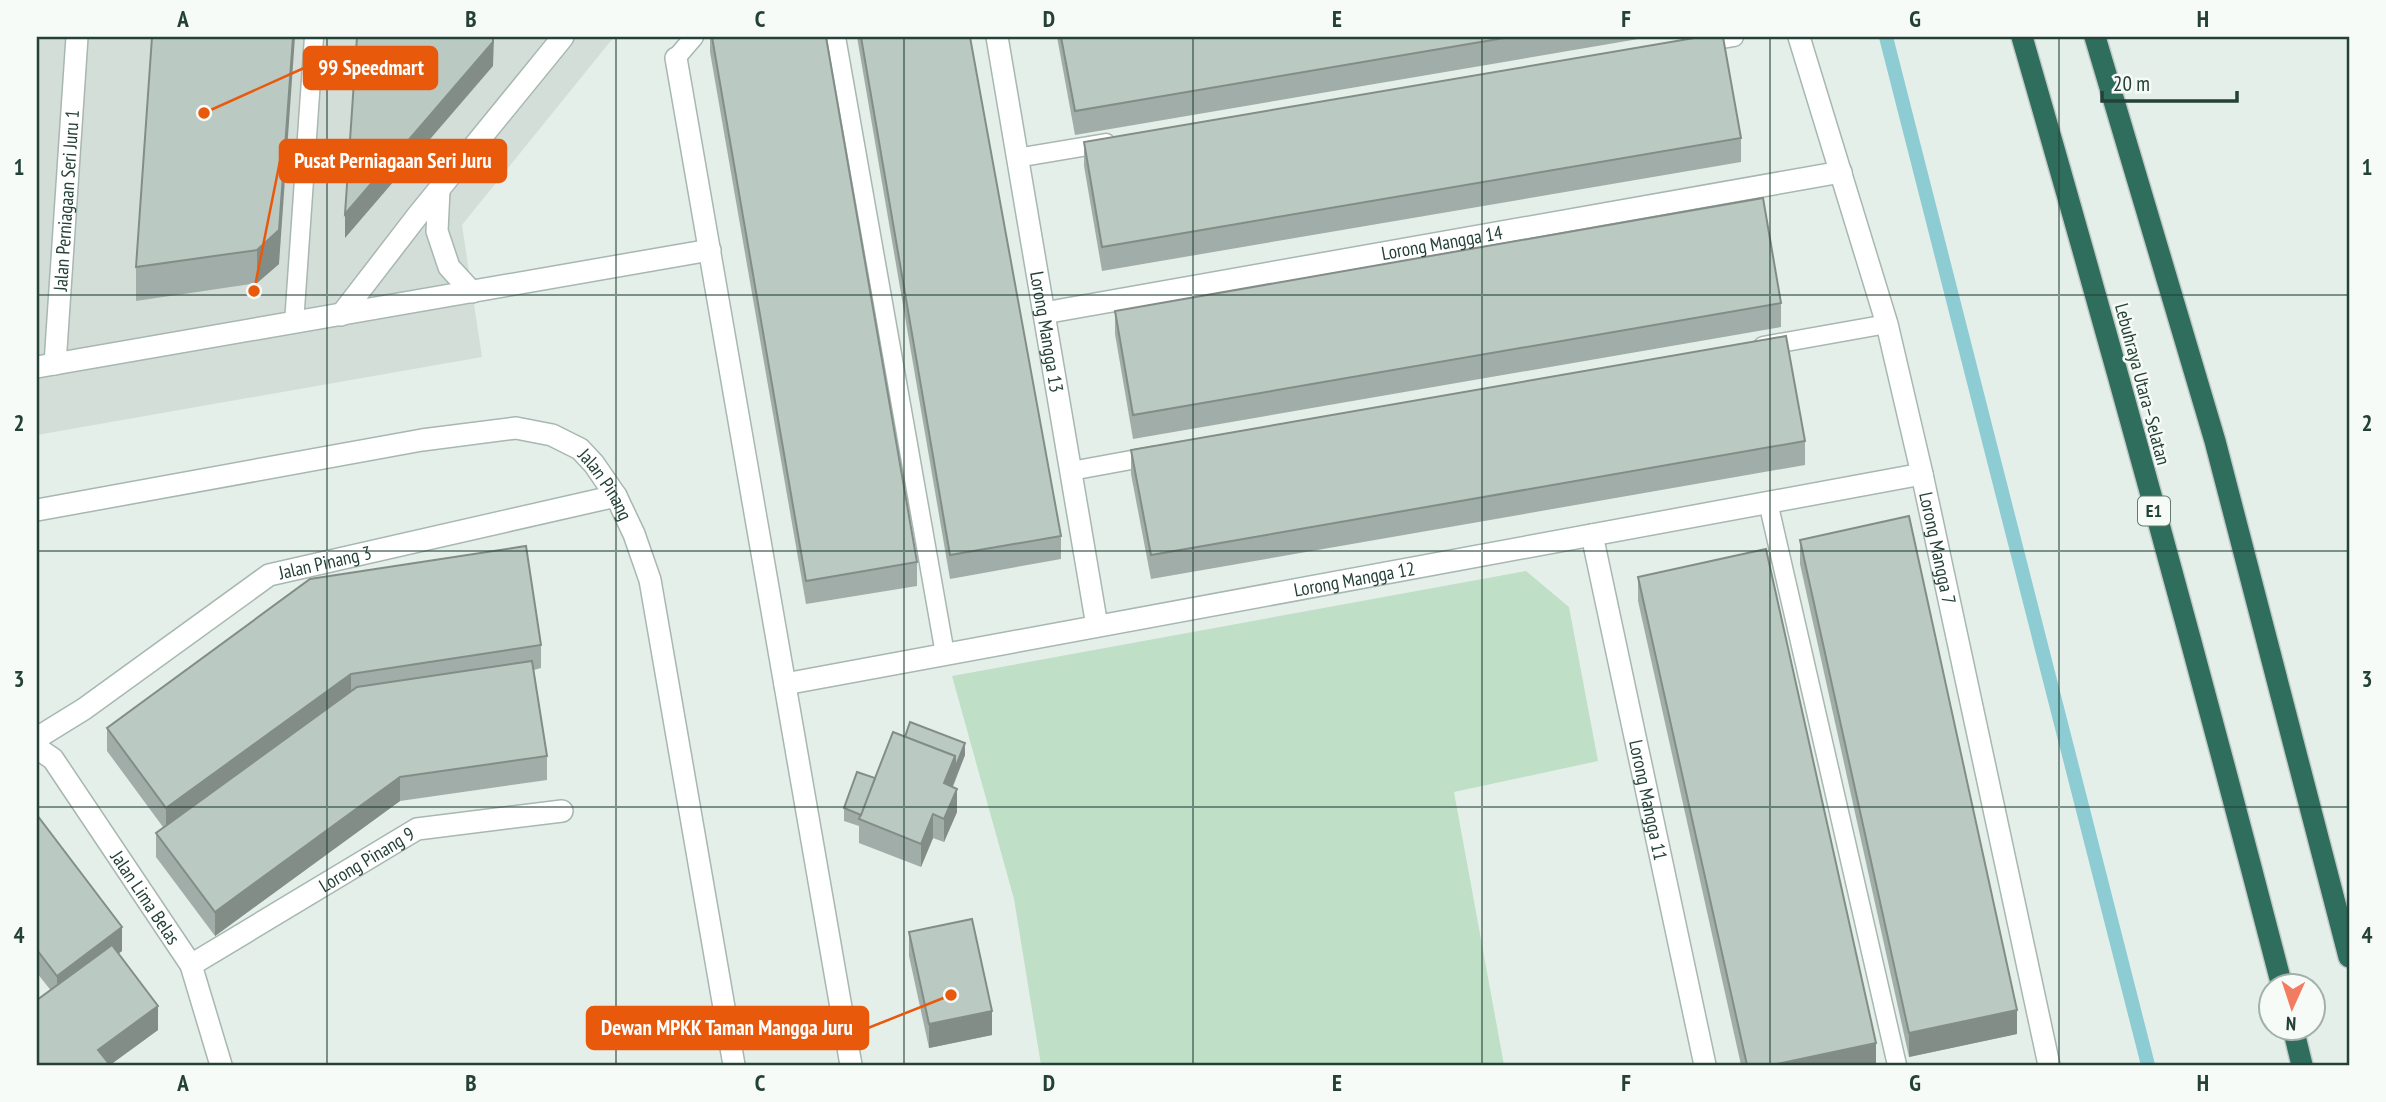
<svg xmlns="http://www.w3.org/2000/svg" width="2386" height="1102" font-family="'PT Sans Narrow',sans-serif">
  <style>
    .built { fill: #d4ded9 }
    .green { fill: #bfdfc6 }
    .lines { fill: none; stroke-linecap: round; stroke-linejoin: round }
    .stream { stroke: #8eccd3; stroke-width: 14 }
    .service-casing { stroke: #a7b7b1; stroke-width: 21 }
    .minor-casing { stroke: #a7b7b1; stroke-width: 24 }
    .motorway-casing { stroke: #c2cac7; stroke-width: 24 }
    .service { stroke: #fff; stroke-width: 18 }
    .minor { stroke: #fff; stroke-width: 21 }
    .motorway { stroke: #2f6e5d; stroke-width: 21 }
    .wall { fill: #a1ada8 }
    .shaded-wall { fill: #838d88 }
    .building { fill: #bbc9c3; stroke: #838d88; stroke-width: 2 }
    .grid { fill: none; stroke: #244138; stroke-width: 2; stroke-opacity: 0.55 }
    .labels { text-anchor: middle; stroke-width: 5; stroke-linejoin: round; paint-order: stroke }
    .shield { fill: #f6fbf8; stroke: #637972; stroke-width: 2 }
    .shield-label { font-size: 18px; font-weight: bold; fill: #244138 }
    .street-label { font-size: 19px; fill: #244138; stroke: #f6fbf8 }
    .leader { fill: none; stroke: #e8590c; stroke-width: 2.5 }
    .callout-dot { fill: #e8590c; stroke: #f6fbf8; stroke-width: 2.5 }
    .callout { fill: #e8590c; stroke: #e8590c; stroke-width: 2.5 }
    .callout-label { font-size: 21px; text-anchor: middle; font-weight: bold; fill: #fff }
    .neatline { fill: none; stroke: #244138; stroke-width: 2.5 }
    .grid-label { font-size: 23px; text-anchor: middle; font-weight: bold; fill: #244138 }
  </style>
  <rect width="100%" height="100%" fill="#e5efea"/>
  <!-- built -->
  <polygon class="built" points="37,37 614,37 462,225 482,357 37,435"/>
  <!-- green -->
  <polygon class="green" points="1526,571 1569,607 1598,761 1454,792 1504,1065 1041,1065 1014,899 952,676"/>
  <g class="lines">
    <!-- stream -->
    <polyline class="stream" points="1886,37 2148,1065"/>
    <!-- service casing -->
    <g class="service-casing">
      <g id="service">
        <polyline points="836,37 945,654"/>
        <polyline points="1699,43 1734,37"/>
        <polyline points="676,58 694,37"/>
        <polyline points="1017,158 1106,143"/>
        <polyline points="294,323 314,37"/>
        <polyline points="1763,346 1887,324"/>
        <polyline points="1071,471 1153,456"/>
        <polyline points="1768,502 1897,1065"/>
      </g>
    </g>
    <!-- minor casing -->
    <g class="minor-casing">
      <g id="minor">
        <path id="s1" d="M997 37 1097 626"/>
        <path id="s2" d="M1799 37 1887 324 1922 474 2049 1065"/>
        <polyline points="676,58 851,1065"/>
        <polyline points="439,190 437,231 449,267 472,292"/>
        <path id="s3" d="M1044 313 1841 172"/>
        <polyline points="341,315 418,215 563,37"/>
        <path id="s4" d="M55 364 77 37"/>
        <polyline points="37,367 710,250"/>
        <path id="s5" d="M37 510 422 440 516 428 552 435 580 449 594 464 616 496 634 534 650 580 734 1065"/>
        <path id="s6" d="M1592 535 1705 1065"/>
        <path id="s7" d="M785 684 1922 474"/>
        <path id="s8" d="M37 738 84 709 269 575 616 496"/>
        <path id="s9" d="M37 748 53 759 191 965 221 1065"/>
        <path id="s10" d="M191 965 417 829 562 811"/>
      </g>
    </g>
    <!-- motorway casing -->
    <g class="motorway-casing">
      <g id="motorway">
        <path d="M2022 37C2113 352 2200 669 2282 986"/>
        <polyline points="2095,37 2215,441 2349,957"/>
        <polyline points="2293,1028 2302,1065"/>
      </g>
    </g>
    <!-- service -->
    <use href="#service" class="service"/>
    <!-- minor -->
    <use href="#minor" class="minor"/>
    <!-- motorway -->
    <use href="#motorway" class="motorway"/>
  </g>
  <!-- wall -->
  <g class="wall">
    <polygon points="152,37 279,264 257,283 136,301 136,267"/>
    <polygon points="710,37 826,37 917,562 917,586 806,604 710,52"/>
    <polygon points="857,37 970,37 1061,536 1061,559 950,579"/>
    <polygon points="1057,37 1650,37 1075,135"/>
    <polygon points="1741,138 1741,162 1102,271 1084,166 1084,142"/>
    <polygon points="1781,303 1781,327 1133,439 1115,334 1115,311"/>
    <polygon points="1805,441 1805,465 1151,579 1131,474 1131,450"/>
    <polygon points="1800,540 2017,1034 1909,1057 1800,564"/>
    <polygon points="1638,577 1876,1065 1741,1065 1638,601"/>
    <polygon points="310,579 541,645 541,668 534,670 547,756 547,780 400,801 215,936 156,857 156,833 163,827 107,751 107,728"/>
    <polygon points="905,737 965,755 953,787 957,812 944,842 933,838 921,867 859,843 859,826 844,821 844,808 875,778"/>
    <polygon points="37,815 122,951 118,953 158,1030 110,1065 37,973"/>
    <polygon points="909,932 992,1035 929,1048 909,956"/>
  </g>
  <!-- shaded-wall -->
  <g class="shaded-wall">
    <polygon points="293,37 295,37 279,264 257,283 257,250"/>
    <polygon points="493,37 494,37 493,66 345,238 345,214"/>
    <polygon points="351,674 351,697 166,832 166,808"/>
    <polygon points="965,743 965,755 944,807 944,783 955,756"/>
    <polygon points="400,777 400,801 215,936 215,912"/>
    <polygon points="957,789 957,812 944,842 944,819"/>
    <polygon points="933,814 933,838 921,867 921,844"/>
    <polygon points="122,927 122,951 57,1000 57,976"/>
    <polygon points="158,1006 158,1030 110,1065 98,1050"/>
    <polygon points="2017,1010 2017,1034 1909,1057 1909,1033"/>
    <polygon points="992,1011 992,1035 929,1048 929,1024"/>
    <polygon points="1876,1043 1876,1065 1772,1065"/>
  </g>
  <!-- building -->
  <g class="building">
    <polygon points="152,37 293,37 279,230 257,250 136,267"/>
    <polygon points="357,37 493,37 493,42 345,214"/>
    <polygon points="712,37 826,37 917,562 806,581"/>
    <polygon points="861,37 970,37 1061,536 950,555"/>
    <polygon points="1061,37 1510,37 1075,111"/>
    <polygon points="1700,37 1723,37 1741,138 1102,247 1084,142"/>
    <polygon points="1763,198 1781,303 1133,415 1115,311"/>
    <polygon points="1786,336 1805,441 1151,555 1131,450"/>
    <polygon points="1909,516 2017,1010 1909,1033 1800,540"/>
    <polygon points="526,546 541,645 351,674 166,808 107,728 310,579"/>
    <polygon points="1766,549 1876,1043 1772,1065 1747,1065 1638,577"/>
    <polygon points="532,661 547,756 400,777 215,912 156,833 357,687"/>
    <polygon points="910,722 965,743 955,768 955,756 905,737"/>
    <polygon points="893,732 955,756 944,783 957,789 944,819 933,814 921,844 859,819"/>
    <polygon points="857,772 875,778 861,815 844,808"/>
    <polygon points="37,815 122,927 57,976 37,950"/>
    <polygon points="972,919 992,1011 929,1024 909,932"/>
    <polygon points="112,945 158,1006 98,1050 110,1065 37,1065 37,1000"/>
  </g>
  <!-- grid -->
  <path class="grid" d="M327 37V1065M616 37V1065M904 37V1065M1193 37V1065M1482 37V1065M1770 37V1065M2059 37V1065M37 295H2349M37 551H2349M37 807H2349"/>
  <g class="labels">
    <!-- shield labels -->
    <rect class="shield" x="2138" y="496.5" width="32" height="29" rx="5"/>
    <g class="shield-label">
      <text x="2154" y="517">E1</text>
    </g>
    <!-- street labels -->
    <g class="street-label">
      <text dy="7" stroke="none"><textPath href="#s4" startOffset="164">Jalan Perniagaan Seri Juru 1</textPath></text>
      <text dy="7" stroke="none"><textPath href="#s3" startOffset="404">Lorong Mangga 14</textPath></text>
      <text dy="7" stroke="none"><textPath href="#s1" startOffset="299">Lorong Mangga 13</textPath></text>
      <text transform="translate(2143 384) rotate(75)" y="7">Lebuhraya Utara–Selatan</text>
      <text dy="7" stroke="none"><textPath href="#s5" startOffset="598">Jalan Pinang</textPath></text>
      <text dy="7" stroke="none"><textPath href="#s2" startOffset="530">Lorong Mangga 7</textPath></text>
      <text dy="7" stroke="none"><textPath href="#s8" startOffset="341">Jalan Pinang 3</textPath></text>
      <text dy="7" stroke="none"><textPath href="#s7" startOffset="579">Lorong Mangga 12</textPath></text>
      <text dy="7" stroke="none"><textPath href="#s6" startOffset="271">Lorong Mangga 11</textPath></text>
      <text dy="7" stroke="none"><textPath href="#s10" startOffset="205">Lorong Pinang 9</textPath></text>
      <text dy="7" stroke="none"><textPath href="#s9" startOffset="186">Jalan Lima Belas</textPath></text>
    </g>
  </g>
  <!-- callouts -->
  <path class="leader" d="M204 113L304 68M254 291L280 161M951 995L868 1028"/>
  <g class="callout-dot">
    <circle cx="204" cy="113" r="7"/>
    <circle cx="254" cy="291" r="7"/>
    <circle cx="951" cy="995" r="7"/>
  </g>
  <g class="callout">
    <rect x="304" y="47" width="133" height="42" rx="7"/>
    <rect x="280" y="140" width="226" height="42" rx="7"/>
    <rect x="587" y="1007" width="281" height="42" rx="7"/>
  </g>
  <g class="callout-label">
    <text x="371" y="75">99 Speedmart</text>
    <text x="393" y="168">Pusat Perniagaan Seri Juru</text>
    <text x="727" y="1035">Dewan MPKK Taman Mangga Juru</text>
  </g>
  <!-- border -->
  <rect width="2386" height="1102" fill="none" stroke="#f6fbf8" stroke-width="77"/>
  <!-- north arrow -->
  <g transform="translate(2292 1007) rotate(183)"><circle r="33" fill="#f6fbf8" stroke="#a2b1ab" stroke-width="2"/>
  <path d="M0-5L12 26L0 18L-12 26Z" fill="#f27b60"/>
  <text y="-10" font-size="19" font-weight="bold" text-anchor="middle" fill="#244138">N</text>
  </g>
  <!-- scale -->
  <path d="M2102 91v10h135v-10" fill="none" stroke="#244138" stroke-width="3.5"/>
  <text x="2113" y="91" font-size="21" fill="#244138" stroke="#f6fbf8" stroke-width="5" paint-order="stroke">20 m</text>
  <rect x="38" y="38" width="2310" height="1026" class="neatline"/>
  <g class="grid-label">
    <text x="183" y="27">A</text>
    <text x="471" y="27">B</text>
    <text x="760" y="27">C</text>
    <text x="1049" y="27">D</text>
    <text x="1337" y="27">E</text>
    <text x="1626" y="27">F</text>
    <text x="1915" y="27">G</text>
    <text x="2203" y="27">H</text>
    <text x="19" y="175">1</text>
    <text x="2367" y="175">1</text>
    <text x="19" y="431">2</text>
    <text x="2367" y="431">2</text>
    <text x="19" y="687">3</text>
    <text x="2367" y="687">3</text>
    <text x="19" y="943">4</text>
    <text x="2367" y="943">4</text>
    <text x="183" y="1091">A</text>
    <text x="471" y="1091">B</text>
    <text x="760" y="1091">C</text>
    <text x="1049" y="1091">D</text>
    <text x="1337" y="1091">E</text>
    <text x="1626" y="1091">F</text>
    <text x="1915" y="1091">G</text>
    <text x="2203" y="1091">H</text>
  </g>
</svg>
